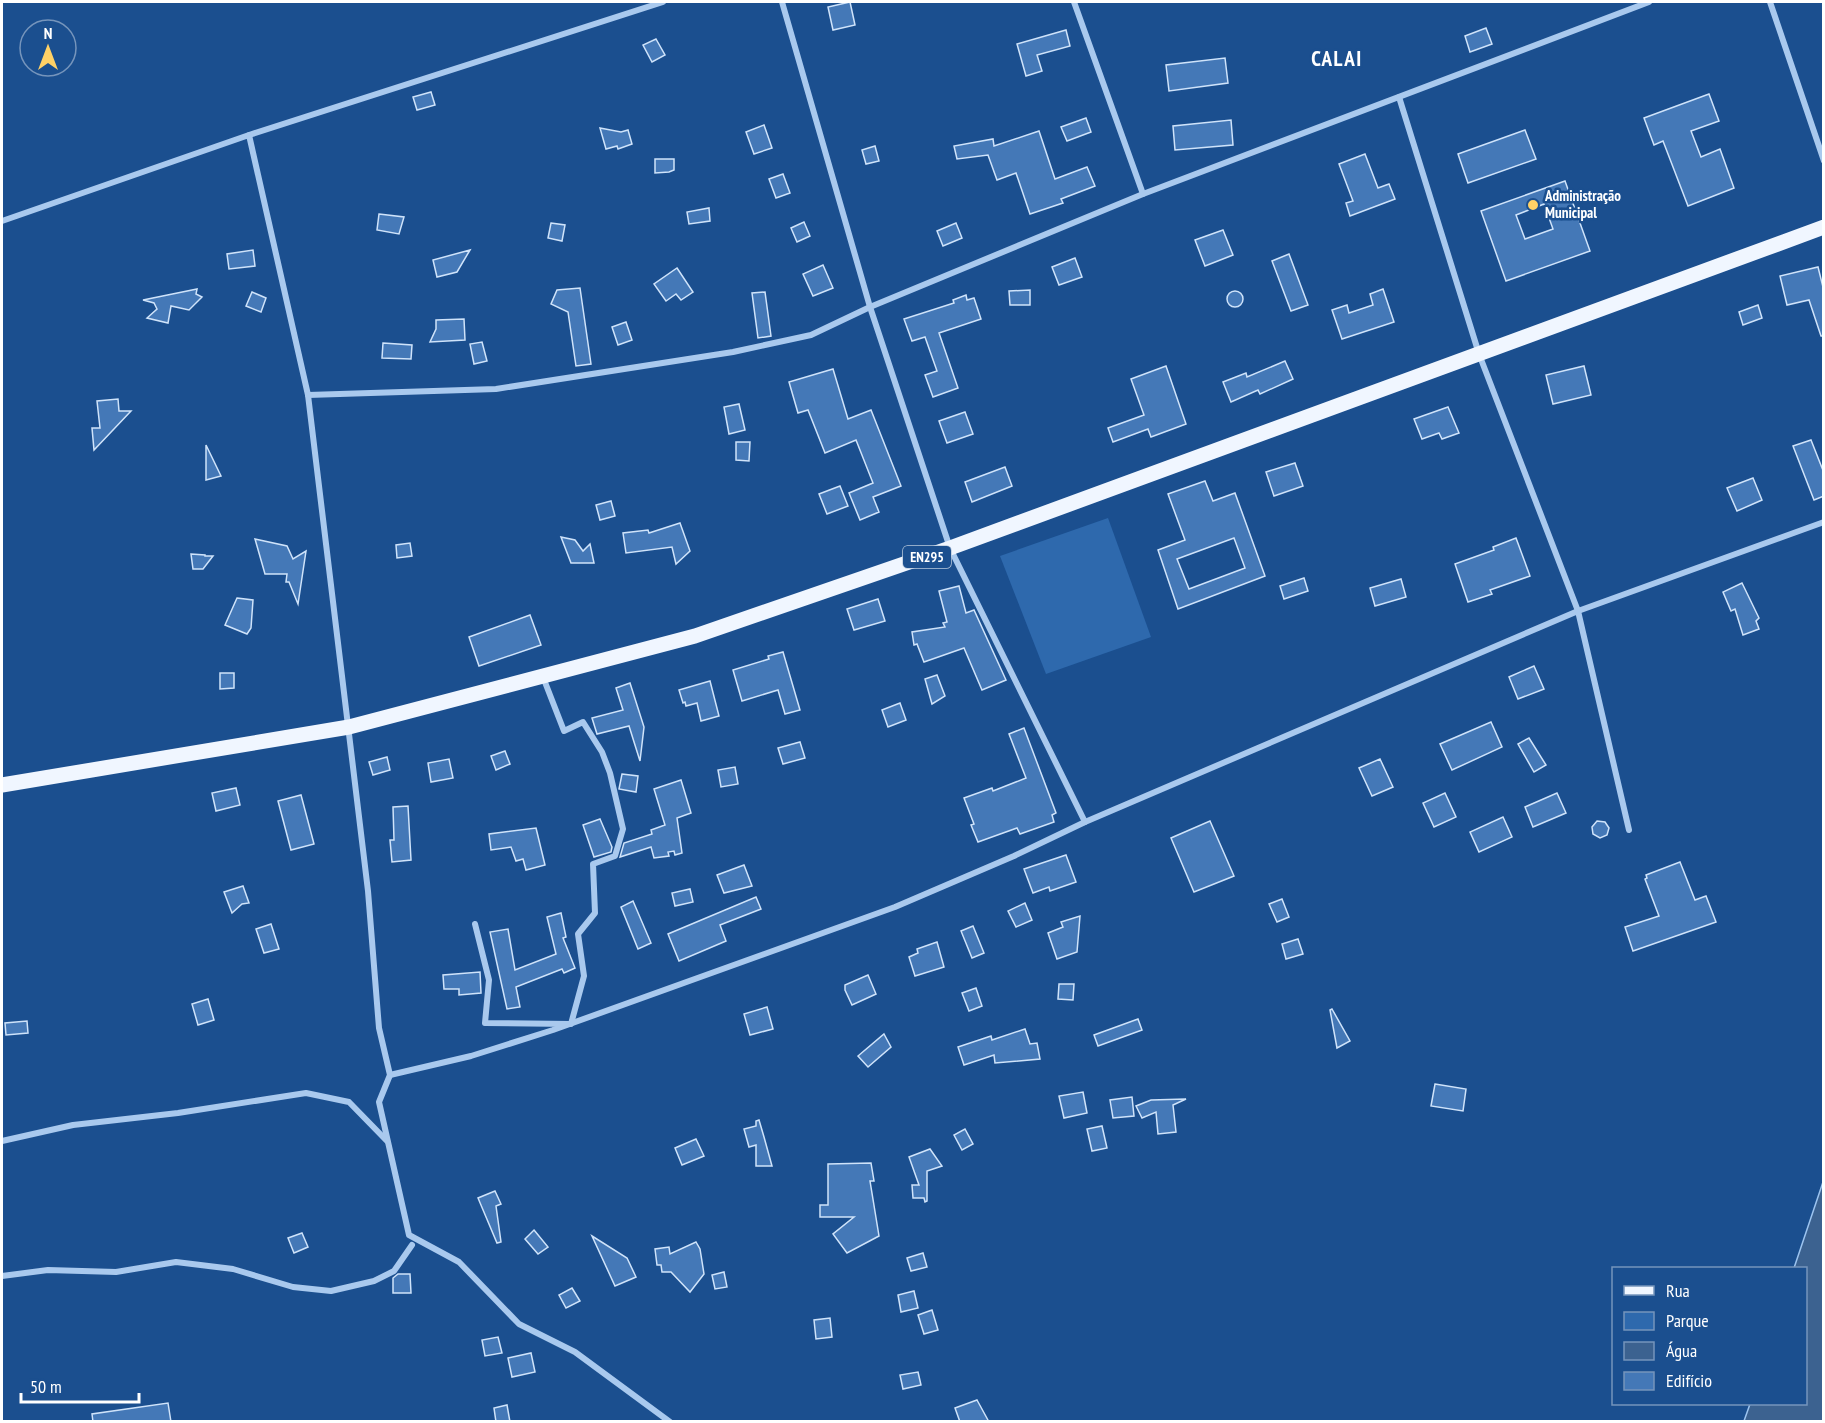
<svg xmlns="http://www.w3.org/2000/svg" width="1825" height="1423" font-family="'PT Sans Narrow',sans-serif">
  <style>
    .green { fill: #2e69ad }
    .water { fill: #3c6290; stroke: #9cc4f0; stroke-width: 1.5 }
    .building { fill: #4478b7; stroke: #cfe3fa; stroke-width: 1.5; fill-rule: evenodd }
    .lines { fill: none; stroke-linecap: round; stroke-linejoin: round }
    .minor { stroke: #a9c9ee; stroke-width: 6 }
    .primary { stroke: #f0f6ff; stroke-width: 15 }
    .poi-dot { fill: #ffd166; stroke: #1b4f8f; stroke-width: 2 }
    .labels { text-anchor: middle; stroke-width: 5; stroke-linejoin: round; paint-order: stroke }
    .shield { fill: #1b4f8f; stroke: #bbcadd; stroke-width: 1.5 }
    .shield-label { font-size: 14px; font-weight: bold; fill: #fff }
    .poi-label { font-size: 15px; font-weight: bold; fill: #fff; stroke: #1b4f8f; text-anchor: start }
    .district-label { font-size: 21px; font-weight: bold; letter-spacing: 1.5px; fill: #fff; stroke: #1b4f8f }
  </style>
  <rect width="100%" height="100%" fill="#1b4f8f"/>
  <!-- green -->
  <polygon class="green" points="1108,518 1151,637 1046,674 1000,556"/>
  <!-- water -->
  <polygon class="water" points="1823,1182 1823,1421 1744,1421 1750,1404 1806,1404 1806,1268 1794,1268"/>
  <!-- building -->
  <g class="building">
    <polygon points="850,2 855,25 833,30 828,7"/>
    <polygon points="1486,28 1492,44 1470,52 1465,36"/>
    <polygon points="1066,30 1070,46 1037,55 1042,71 1026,76 1017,44"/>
    <polygon points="656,39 665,55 652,62 643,45"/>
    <polygon points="1225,58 1228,83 1169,91 1166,65"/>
    <polygon points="431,92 435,105 417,110 413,97"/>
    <polygon points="1709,94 1719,121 1691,131 1701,157 1720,149 1734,188 1688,206 1663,141 1654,145 1644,118"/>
    <polygon points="1086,118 1091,132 1067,141 1061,127"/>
    <polygon points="1231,120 1233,145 1175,150 1173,126"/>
    <polygon points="764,125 772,148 754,154 746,132"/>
    <polygon points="600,128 621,132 628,130 632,144 618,149 617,146 606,149"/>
    <polygon points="1525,130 1536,159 1468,183 1458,154"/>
    <polygon points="1039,131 1055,179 1087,167 1095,186 1061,199 1063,203 1030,214 1016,173 997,180 988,155 957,159 954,146 993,139 994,146"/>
    <polygon points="875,146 879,161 866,164 862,150"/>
    <polygon points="1365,154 1378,188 1389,184 1395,199 1350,216 1346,203 1353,201 1339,164"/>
    <polygon points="655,159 674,159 674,170 669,172 655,173"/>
    <polygon points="783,174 790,193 776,198 769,179"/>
    <path d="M1565 181 1590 251 1506 281 1481 211ZM1544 204 1553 229 1525 239 1516 215Z"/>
    <polygon points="709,208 710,221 689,224 687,212"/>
    <polygon points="379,214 404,217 399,234 377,230"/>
    <polygon points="804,222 810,236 797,242 791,228"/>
    <polygon points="551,223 565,225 562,241 548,238"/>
    <polygon points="956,223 962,238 943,246 937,231"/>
    <polygon points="1223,230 1233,255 1205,266 1195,240"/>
    <polygon points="253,250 255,266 229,269 227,254"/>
    <polygon points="470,250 457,272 437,277 433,260"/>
    <polygon points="1289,254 1308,305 1291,311 1272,261"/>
    <polygon points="1075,258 1082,277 1059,285 1052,267"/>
    <polygon points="823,265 833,288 813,296 803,274"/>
    <polygon points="1818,267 1824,291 1824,336 1821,336 1809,300 1787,305 1780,276"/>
    <polygon points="677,268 693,292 681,300 676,294 666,301 654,284"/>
    <polygon points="580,288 591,364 576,366 568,312 551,304 557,290"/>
    <polygon points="197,289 196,294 202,297 189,310 171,306 168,323 147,318 157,309 154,303 143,300"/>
    <polygon points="1383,289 1394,322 1342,339 1332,310 1347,305 1349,313 1373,305 1370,294"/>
    <polygon points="1030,290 1030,305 1010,305 1009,291"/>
    <circle cx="1235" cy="299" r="8"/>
    <polygon points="252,292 266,298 261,312 246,306"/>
    <polygon points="765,292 771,336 758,338 752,293"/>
    <polygon points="966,295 967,300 974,298 981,319 939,333 958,388 933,397 925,375 937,371 925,337 912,341 904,319 954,303 953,300"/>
    <polygon points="1758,305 1762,318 1743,325 1739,312"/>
    <polygon points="464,319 465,340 430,342 436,329 436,320"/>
    <polygon points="626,322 632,340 618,345 612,327"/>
    <polygon points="482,342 487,361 474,364 470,344"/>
    <polygon points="383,343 412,345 411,359 382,358"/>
    <polygon points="1285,361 1293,379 1260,394 1258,390 1231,402 1223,382 1246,373 1247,377"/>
    <polygon points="1166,366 1186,424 1151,437 1148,429 1113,442 1108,428 1144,415 1131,379"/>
    <polygon points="1584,366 1591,395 1553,404 1546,375"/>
    <polygon points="833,369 848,419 871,410 901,486 873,497 879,512 860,520 849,493 873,483 856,440 825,453 808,410 798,413 789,382"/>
    <polygon points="118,399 119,411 131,411 94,450 92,428 100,428 97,401"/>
    <polygon points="739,404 745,430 729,434 724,407"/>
    <polygon points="1448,407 1459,433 1442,439 1439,433 1422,439 1414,419"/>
    <polygon points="965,412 973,434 947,443 939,421"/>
    <polygon points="1811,440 1824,473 1824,496 1814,500 1793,446"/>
    <polygon points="736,442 750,442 749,461 736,460"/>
    <polygon points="206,445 221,476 206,480"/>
    <polygon points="1295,463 1303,486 1274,496 1266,472"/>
    <polygon points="1005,467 1012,486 972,502 965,482"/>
    <polygon points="1753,478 1762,500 1737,511 1727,488"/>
    <path d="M1205 481 1213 501 1235 493 1265 576 1178 609 1158 550 1185 540 1168 494ZM1234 538 1245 568 1189 589 1177 559Z"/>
    <polygon points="840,486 848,506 827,514 819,494"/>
    <polygon points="611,501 615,516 600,520 596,505"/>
    <polygon points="680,523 690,551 676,564 672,547 626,553 623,533 648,530 649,533"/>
    <polygon points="561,537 575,540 583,551 590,544 594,563 571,563"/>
    <polygon points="1516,538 1530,576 1490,590 1492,594 1468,602 1455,564 1494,550 1493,547"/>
    <polygon points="255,539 287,546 293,559 306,551 298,604 289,582 286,582 287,574 265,574"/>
    <polygon points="410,543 412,556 397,558 396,545"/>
    <polygon points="191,554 205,555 205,556 213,556 203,569 193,569"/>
    <polygon points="1304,578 1308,591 1284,599 1280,586"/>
    <polygon points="1401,579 1406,597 1375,606 1370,588"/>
    <polygon points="1742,583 1759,618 1756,621 1759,629 1743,635 1735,609 1731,611 1723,592"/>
    <polygon points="959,586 966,613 974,610 1006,680 982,690 964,648 924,662 917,644 914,645 912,632 945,627 943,623 947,622 939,591"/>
    <polygon points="237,598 253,600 251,628 247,634 225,625"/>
    <polygon points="878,599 885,621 854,630 847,609"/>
    <polygon points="530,615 541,645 479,666 469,637"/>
    <polygon points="783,652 800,710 785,714 778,690 742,701 733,670 769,659 768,656"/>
    <polygon points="1534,666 1544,689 1518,699 1509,677"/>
    <polygon points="220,673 234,673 234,688 220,689"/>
    <polygon points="937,675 945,696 932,704 925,679"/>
    <polygon points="710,681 719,716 701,721 697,703 686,706 685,702 683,703 679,690"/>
    <polygon points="630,683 644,727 640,761 629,726 597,734 592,718 623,710 616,688"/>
    <polygon points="900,703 906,720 888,727 882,710"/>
    <polygon points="1491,722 1502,747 1452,770 1440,744"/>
    <polygon points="1024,728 1056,813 1052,815 1054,822 1020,834 1017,828 978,842 971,825 974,824 964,798 992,788 993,791 1026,778 1009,734"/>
    <polygon points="1529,738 1546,765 1534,772 1518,744"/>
    <polygon points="800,742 805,758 783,764 778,748"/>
    <polygon points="505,751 510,764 496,770 491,756"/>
    <polygon points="387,757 390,770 373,775 369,762"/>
    <polygon points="449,759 453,778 431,782 428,763"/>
    <polygon points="1380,759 1393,787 1372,796 1359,768"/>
    <polygon points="735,767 738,784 721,787 718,770"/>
    <polygon points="622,774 638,776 636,792 619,789"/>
    <polygon points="681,780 691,813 677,818 682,853 675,855 674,851 668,852 669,856 654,858 651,847 620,857 624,843 652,834 651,830 665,825 654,789"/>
    <polygon points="236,788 240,805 216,811 212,793"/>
    <polygon points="1445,793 1456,817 1434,827 1423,803"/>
    <polygon points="1557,793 1566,813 1533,827 1525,807"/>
    <polygon points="301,795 314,844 291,850 278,801"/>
    <polygon points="408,806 411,860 392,862 390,840 394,840 393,807"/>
    <polygon points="1503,817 1512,837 1479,852 1470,832"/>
    <polygon points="600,819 612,847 611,852 594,857 583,825"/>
    <polygon points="1210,821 1234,876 1194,892 1171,838"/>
    <polygon points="1597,821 1605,822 1609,828 1607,835 1600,838 1593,834 1592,827"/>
    <polygon points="536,828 545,865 526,870 523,859 516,861 511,847 491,850 489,834"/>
    <polygon points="1066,855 1076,882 1050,891 1049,887 1033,893 1024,869"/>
    <polygon points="1680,862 1695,900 1706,896 1716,922 1633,951 1625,927 1659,916 1645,879 1647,878 1646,875"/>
    <polygon points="744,865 752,886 724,893 717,875"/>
    <polygon points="243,886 249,903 242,904 232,913 224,892"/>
    <polygon points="690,889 693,902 675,906 672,893"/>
    <polygon points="756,897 761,909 720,925 726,941 679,961 668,934"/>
    <polygon points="1282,899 1289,917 1277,922 1269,904"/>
    <polygon points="633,901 651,943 638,949 621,907"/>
    <polygon points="1025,903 1032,920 1016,927 1008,911"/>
    <polygon points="561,913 566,937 563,938 575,968 564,973 562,969 516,987 520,1007 507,1009 490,932 508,929 515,970 556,954 547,917"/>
    <polygon points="1080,916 1077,952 1057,959 1048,933 1063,927 1061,922"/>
    <polygon points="271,924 279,949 264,953 256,929"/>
    <polygon points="973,926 984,953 972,958 961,931"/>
    <polygon points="1298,939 1303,954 1286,959 1282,944"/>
    <polygon points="937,942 944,967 915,976 909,957 918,953 917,949"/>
    <polygon points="480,972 481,993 459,995 459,989 444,989 443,975"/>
    <polygon points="868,975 876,994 852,1005 845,990 845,985"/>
    <polygon points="1059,984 1074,984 1073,1000 1058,999"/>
    <polygon points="976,988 982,1006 969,1011 962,993"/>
    <polygon points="208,999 214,1020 198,1025 192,1004"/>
    <polygon points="767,1007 773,1029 750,1035 744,1014"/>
    <polygon points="1332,1009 1350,1041 1337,1048 1330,1010"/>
    <polygon points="1138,1019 1142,1030 1098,1046 1094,1035"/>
    <polygon points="27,1021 28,1033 6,1035 5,1023"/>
    <polygon points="1025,1029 1030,1044 1037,1043 1040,1059 995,1063 994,1055 964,1065 958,1047 991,1036 992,1040"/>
    <polygon points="884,1034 891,1047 868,1067 858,1056"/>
    <polygon points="1435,1084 1466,1089 1463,1111 1431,1106"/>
    <polygon points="1083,1092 1087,1113 1064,1118 1059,1096"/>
    <polygon points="1132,1097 1134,1116 1113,1118 1110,1100"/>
    <polygon points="1186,1099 1173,1105 1176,1132 1158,1134 1156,1112 1142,1118 1136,1106 1151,1100"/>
    <polygon points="759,1120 764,1137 772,1166 756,1166 756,1145 749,1147 744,1129 756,1126 756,1121"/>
    <polygon points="1102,1126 1107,1148 1092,1151 1087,1129"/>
    <polygon points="965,1129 973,1144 962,1150 954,1135"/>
    <polygon points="696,1139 704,1156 682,1165 675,1148"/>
    <polygon points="930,1149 942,1166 927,1171 927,1201 925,1202 924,1198 913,1198 912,1185 919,1185 909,1157"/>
    <polygon points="871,1163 874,1181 870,1181 879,1236 847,1253 833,1234 854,1217 820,1217 820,1205 828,1205 828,1164"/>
    <polygon points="495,1191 501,1204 496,1206 501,1242 497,1243 478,1198"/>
    <polygon points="534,1230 548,1247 538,1254 525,1239"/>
    <polygon points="302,1233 308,1247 294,1253 288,1238"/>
    <polygon points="592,1236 627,1258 636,1277 615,1286"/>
    <polygon points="696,1242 700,1249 704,1274 690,1292 671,1272 662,1272 661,1265 657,1265 655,1249 669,1247 670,1254"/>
    <polygon points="923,1253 927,1267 911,1271 907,1258"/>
    <polygon points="724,1272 727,1287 715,1289 712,1275"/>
    <polygon points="398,1274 410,1274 411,1293 393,1293 393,1278"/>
    <polygon points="572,1288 580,1301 566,1308 559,1295"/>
    <polygon points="914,1291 918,1308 901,1312 898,1295"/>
    <polygon points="932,1310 938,1330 924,1334 918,1315"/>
    <polygon points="830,1318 832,1337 816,1339 814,1320"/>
    <polygon points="498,1337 502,1353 485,1356 482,1340"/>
    <polygon points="531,1353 535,1372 512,1377 508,1358"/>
    <polygon points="918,1372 921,1385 903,1389 900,1375"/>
    <polygon points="977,1400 989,1422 960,1422 955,1408"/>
    <polygon points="168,1403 171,1422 93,1422 92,1414"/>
    <polygon points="507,1405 510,1422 496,1422 494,1408"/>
  </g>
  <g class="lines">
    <!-- minor -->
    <g class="minor">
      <polyline points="782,2 870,307 950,548 1085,822"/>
      <polyline points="1074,2 1143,194"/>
      <polyline points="1770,2 1824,161"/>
      <polyline points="1399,97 1479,354 1578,611 1629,830"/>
      <polyline points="249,135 663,2"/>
      <polyline points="2,221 249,135 308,395 368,891 379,1028 390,1075 379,1102 409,1235 459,1262 519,1324 575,1352 670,1422"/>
      <polyline points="308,395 496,389 733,352 811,335 870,307 1143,194 1649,2"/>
      <polyline points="475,924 489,980 485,1023 571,1024 584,976 578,934 595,913 593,864 615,856 623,829 610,773 602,752 583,722 564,731 543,677"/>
      <polyline points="390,1075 471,1056 553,1030 895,907 1014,856 1085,822 1578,611 1824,522"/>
      <polyline points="2,1141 73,1125 178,1113 306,1093 349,1102 387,1141"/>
      <polyline points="2,1276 48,1270 116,1272 176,1262 233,1269 293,1287 331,1291 374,1281 394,1271 412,1245"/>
    </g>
    <!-- primary -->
    <polyline class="primary" points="2,785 349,727 695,636 950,548 1824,227"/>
  </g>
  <!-- markers -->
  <circle class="poi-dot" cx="1533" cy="205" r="6"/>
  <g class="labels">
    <!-- shield labels -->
    <rect class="shield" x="903" y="546" width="48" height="22" rx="4.5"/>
    <g class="shield-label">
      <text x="927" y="562">EN295</text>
    </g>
    <!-- poi labels -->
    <g class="poi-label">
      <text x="1545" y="201">Administração<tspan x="1545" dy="17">Municipal</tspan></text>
    </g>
    <!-- district labels -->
    <g class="district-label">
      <text x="1337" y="66">CALAI</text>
    </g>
  </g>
  <!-- border -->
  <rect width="1825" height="1423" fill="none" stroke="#ffffff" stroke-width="6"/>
  <!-- legend -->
  <rect x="1612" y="1267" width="195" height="138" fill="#1b4f8f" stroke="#7695bc" stroke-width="1.5"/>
  <rect x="1624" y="1286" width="30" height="9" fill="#f0f6ff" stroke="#7695bc" stroke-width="1.5"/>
  <text x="1666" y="1297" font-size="18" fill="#ffffff">Rua</text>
  <rect x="1624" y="1312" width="30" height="18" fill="#2e69ad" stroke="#7695bc" stroke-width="1.5"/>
  <text x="1666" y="1327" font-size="18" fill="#ffffff">Parque</text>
  <rect x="1624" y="1342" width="30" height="18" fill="#3c6290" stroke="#7695bc" stroke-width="1.5"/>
  <text x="1666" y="1357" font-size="18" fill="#ffffff">Água</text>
  <rect x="1624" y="1372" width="30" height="18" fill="#4478b7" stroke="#7695bc" stroke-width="1.5"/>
  <text x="1666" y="1387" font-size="18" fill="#ffffff">Edifício</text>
  <!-- north arrow -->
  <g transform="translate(48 48)"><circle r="28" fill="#1b4f8f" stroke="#7695bc" stroke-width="1.5"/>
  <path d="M0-4.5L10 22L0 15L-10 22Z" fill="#ffd166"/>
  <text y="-9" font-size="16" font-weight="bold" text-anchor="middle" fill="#ffffff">N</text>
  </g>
  <!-- scale -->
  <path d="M21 1393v9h118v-9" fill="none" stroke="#ffffff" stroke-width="3"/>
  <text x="30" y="1393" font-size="18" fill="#ffffff" stroke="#1b4f8f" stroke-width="4.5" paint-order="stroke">50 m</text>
</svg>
